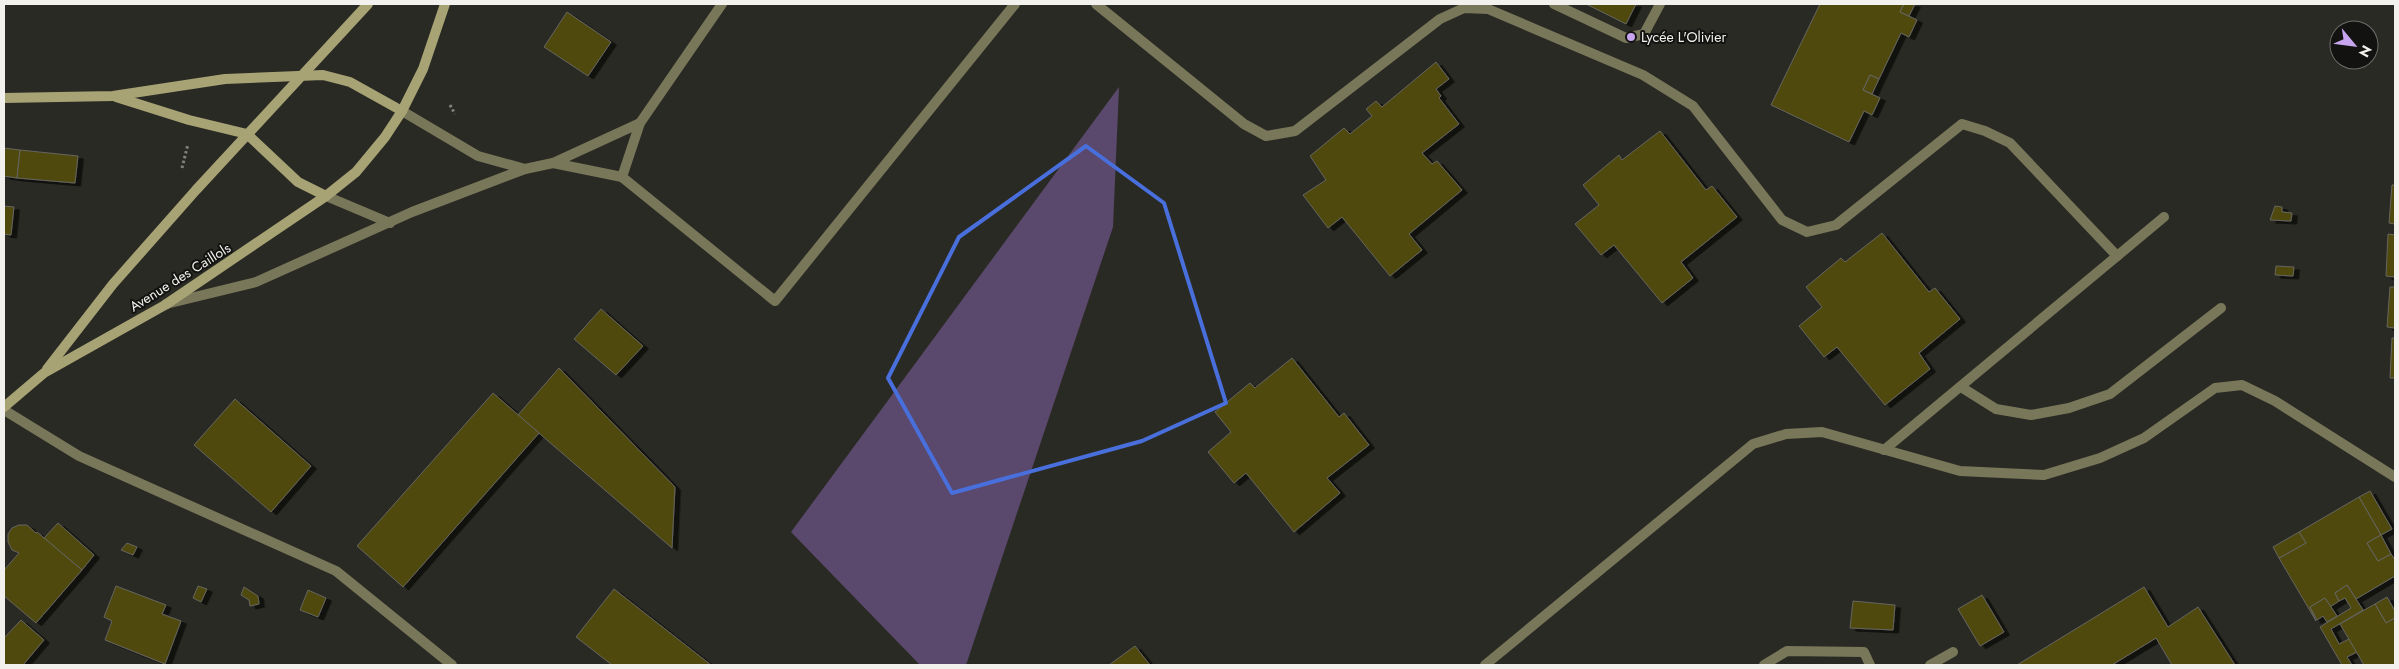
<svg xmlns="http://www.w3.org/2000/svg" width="2399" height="669" font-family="Jost,sans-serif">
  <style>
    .green { fill: #5a496c }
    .building { fill: #4f4911; stroke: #66655f; filter: url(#shadow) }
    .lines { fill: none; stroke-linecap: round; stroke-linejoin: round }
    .path { stroke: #82827d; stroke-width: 3; stroke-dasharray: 2.5 2.5; stroke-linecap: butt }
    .lane { stroke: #79775a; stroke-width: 10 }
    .secondary { stroke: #a7a375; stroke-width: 10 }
    .marked { fill: none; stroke: #486fdc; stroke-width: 4; stroke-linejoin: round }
    .poi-dot { fill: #c8a5ef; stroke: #121210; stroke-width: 2 }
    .labels { text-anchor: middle; stroke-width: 4; stroke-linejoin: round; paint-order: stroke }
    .poi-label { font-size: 14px; fill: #f2f1ee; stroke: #121210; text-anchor: start }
    .street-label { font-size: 14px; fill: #f2f1ee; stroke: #121210 }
  </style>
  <defs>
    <filter id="shadow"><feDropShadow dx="5.5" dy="3" stdDeviation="0" flood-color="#0009"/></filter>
  </defs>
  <rect width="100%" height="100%" fill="#2a2a24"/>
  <!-- green -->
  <polygon class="green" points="1119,87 1113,227 966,665 920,665 791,532"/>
  <!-- building -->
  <g class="building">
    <polygon points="1586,4 1636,4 1626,24"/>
    <polygon points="1820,4 1904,4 1900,12 1917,20 1909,37 1901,33 1879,79 1870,75 1863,90 1880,98 1872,115 1864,111 1849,142 1771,105"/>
    <polygon points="1904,4 1915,4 1909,16 1900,12"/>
    <polygon points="567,12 611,42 588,76 544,47"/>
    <polygon points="1436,62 1449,79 1436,89 1441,96 1439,98 1459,124 1422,153 1432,164 1437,161 1462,190 1409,234 1422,250 1390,276 1342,217 1328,228 1303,195 1326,180 1310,156 1344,128 1350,134 1372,116 1366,109 1376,101 1382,107"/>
    <polygon points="1870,75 1879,79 1872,94 1863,90"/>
    <polygon points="1660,131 1706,190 1712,186 1737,217 1681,262 1693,278 1662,303 1614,245 1601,255 1575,224 1599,205 1583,185 1619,155 1622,160"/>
    <polygon points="4,148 20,150 17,178 4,176"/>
    <polygon points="20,150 78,156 75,183 17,178"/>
    <polygon points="2392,185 2395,185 2395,224 2389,223"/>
    <polygon points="4,206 14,207 11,235 4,234"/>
    <polygon points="2275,206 2282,207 2282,212 2292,213 2291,221 2270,220"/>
    <polygon points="1882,233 1929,292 1935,288 1960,319 1919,353 1930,369 1885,405 1837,347 1824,357 1799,326 1822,307 1806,287 1841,258 1845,262"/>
    <polygon points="2388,234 2395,235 2395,277 2386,276"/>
    <polygon points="2276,266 2294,267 2293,276 2275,275"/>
    <polygon points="2390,287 2395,287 2395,328 2387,327"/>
    <polygon points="601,309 643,346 616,375 574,339"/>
    <polygon points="2392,338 2395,338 2395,378 2390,378"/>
    <polygon points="1292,358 1339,417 1344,413 1369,445 1327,478 1340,493 1294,532 1246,473 1234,483 1208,452 1231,432 1215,412 1250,383 1255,388"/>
    <polygon points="559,368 675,487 672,548 518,415"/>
    <polygon points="493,393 539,433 403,587 357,546"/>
    <polygon points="235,399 311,466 271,512 194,445"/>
    <polygon points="2370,491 2392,529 2381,535 2359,497"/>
    <polygon points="2359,497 2381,535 2367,543 2378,561 2391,554 2395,560 2395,576 2356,599 2347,585 2335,593 2339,601 2330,607 2325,598 2310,607 2316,621 2279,558 2306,543 2299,532"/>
    <polygon points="58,523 94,555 82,570 44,538"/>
    <polygon points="19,525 27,525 36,533 37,532 82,570 36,623 4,596 4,570 19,553 12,550 8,542 8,534 12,528"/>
    <polygon points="2299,532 2306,543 2279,558 2273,547"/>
    <polygon points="2381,535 2391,554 2378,561 2367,543"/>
    <polygon points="127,543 137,547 133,555 121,550"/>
    <polygon points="2347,585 2363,610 2331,629 2339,644 2349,639 2357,652 2347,657 2352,665 2342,665 2320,627 2351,608 2345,598 2339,601 2335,593"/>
    <polygon points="116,586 166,605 162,614 181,621 165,664 105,640 112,621 104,617"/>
    <polygon points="198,586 207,589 201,602 193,598"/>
    <polygon points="244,587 258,596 259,604 250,606 249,600 241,595"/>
    <polygon points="2144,587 2168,627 2198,607 2235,665 2172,665 2156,638 2112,665 2017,665"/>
    <polygon points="614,589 711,665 612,665 576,637"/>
    <polygon points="308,590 326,598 318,617 300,610"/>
    <polygon points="1982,595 2004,632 1980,646 1958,609"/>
    <polygon points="2387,597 2395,611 2395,618 2386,623 2375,604"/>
    <polygon points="2325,598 2337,616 2327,622 2323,616 2317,620 2310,607"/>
    <polygon points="1853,601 1895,605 1893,630 1850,628"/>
    <polygon points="2375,604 2386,623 2395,618 2395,665 2364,665 2340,624"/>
    <polygon points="21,620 44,640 23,665 4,665 4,638"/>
    <polygon points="1135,646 1150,665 1109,665"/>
  </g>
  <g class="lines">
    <!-- path -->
    <g class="path">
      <polyline points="450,105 455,114"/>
      <polyline points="182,168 188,144"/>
    </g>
    <!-- lane -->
    <g class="lane">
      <polyline points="722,4 640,123 622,177 775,301 1015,4"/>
      <polyline points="1096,4 1244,124 1266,136 1295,131 1440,19 1464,8 1488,9 1643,75 1693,106 1782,220 1807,232 1836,225 1962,124 1985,131 2010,143 2117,256"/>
      <polyline points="1554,4 1626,38 1644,34 1660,4"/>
      <polyline points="402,111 478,156 525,169"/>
      <polyline points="553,163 622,177"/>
      <polyline points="326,196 390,223"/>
      <polyline points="166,304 256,282 412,212 525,169 553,163 640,123"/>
      <polyline points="1961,387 1996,409 2031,415 2069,408 2110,394 2221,308"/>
      <polyline points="4,410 79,456 336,571 452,665"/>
      <polyline points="1884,450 2164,217"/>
      <polyline points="1485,665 1753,444 1786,434 1822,432 1960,471 2044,475 2100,458 2144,438 2215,388 2242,385 2275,401 2395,477"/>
      <polyline points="1764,665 1787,651 1864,652 1870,665"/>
      <polyline points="1930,665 1953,652"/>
    </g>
    <!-- secondary -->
    <g class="secondary">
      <polyline points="116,97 189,120 247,134"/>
      <polyline points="4,98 113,96 225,79 323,75 350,82 402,111"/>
      <polyline points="247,134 298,182 326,196"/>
      <polyline points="47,369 113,284 196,190 368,4"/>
      <polyline points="4,407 44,373 165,305 326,196 356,172 385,137 402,111 423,69 445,4"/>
    </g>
  </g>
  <!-- marked area -->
  <path class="marked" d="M1086 146 1164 203 1226 403 1142 441 952 493 888 378 959 237Z"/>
  <!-- markers -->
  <circle class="poi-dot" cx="1631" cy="37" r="5"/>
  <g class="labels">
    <!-- poi labels -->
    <g class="poi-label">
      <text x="1641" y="42">Lycée L'Olivier</text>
    </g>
    <!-- street labels -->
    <g class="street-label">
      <text transform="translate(180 277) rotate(-32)" y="5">Avenue des Caillols</text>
    </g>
  </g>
  <!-- border -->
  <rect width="2399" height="669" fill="none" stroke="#f2f1ee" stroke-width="10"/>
  <!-- north arrow -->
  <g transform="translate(2354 45) rotate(119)"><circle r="24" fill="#121210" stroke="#6c6b69"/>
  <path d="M0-4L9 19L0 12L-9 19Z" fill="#c8a5ef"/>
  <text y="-8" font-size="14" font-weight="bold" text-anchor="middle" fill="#f2f1ee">N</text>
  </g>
</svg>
